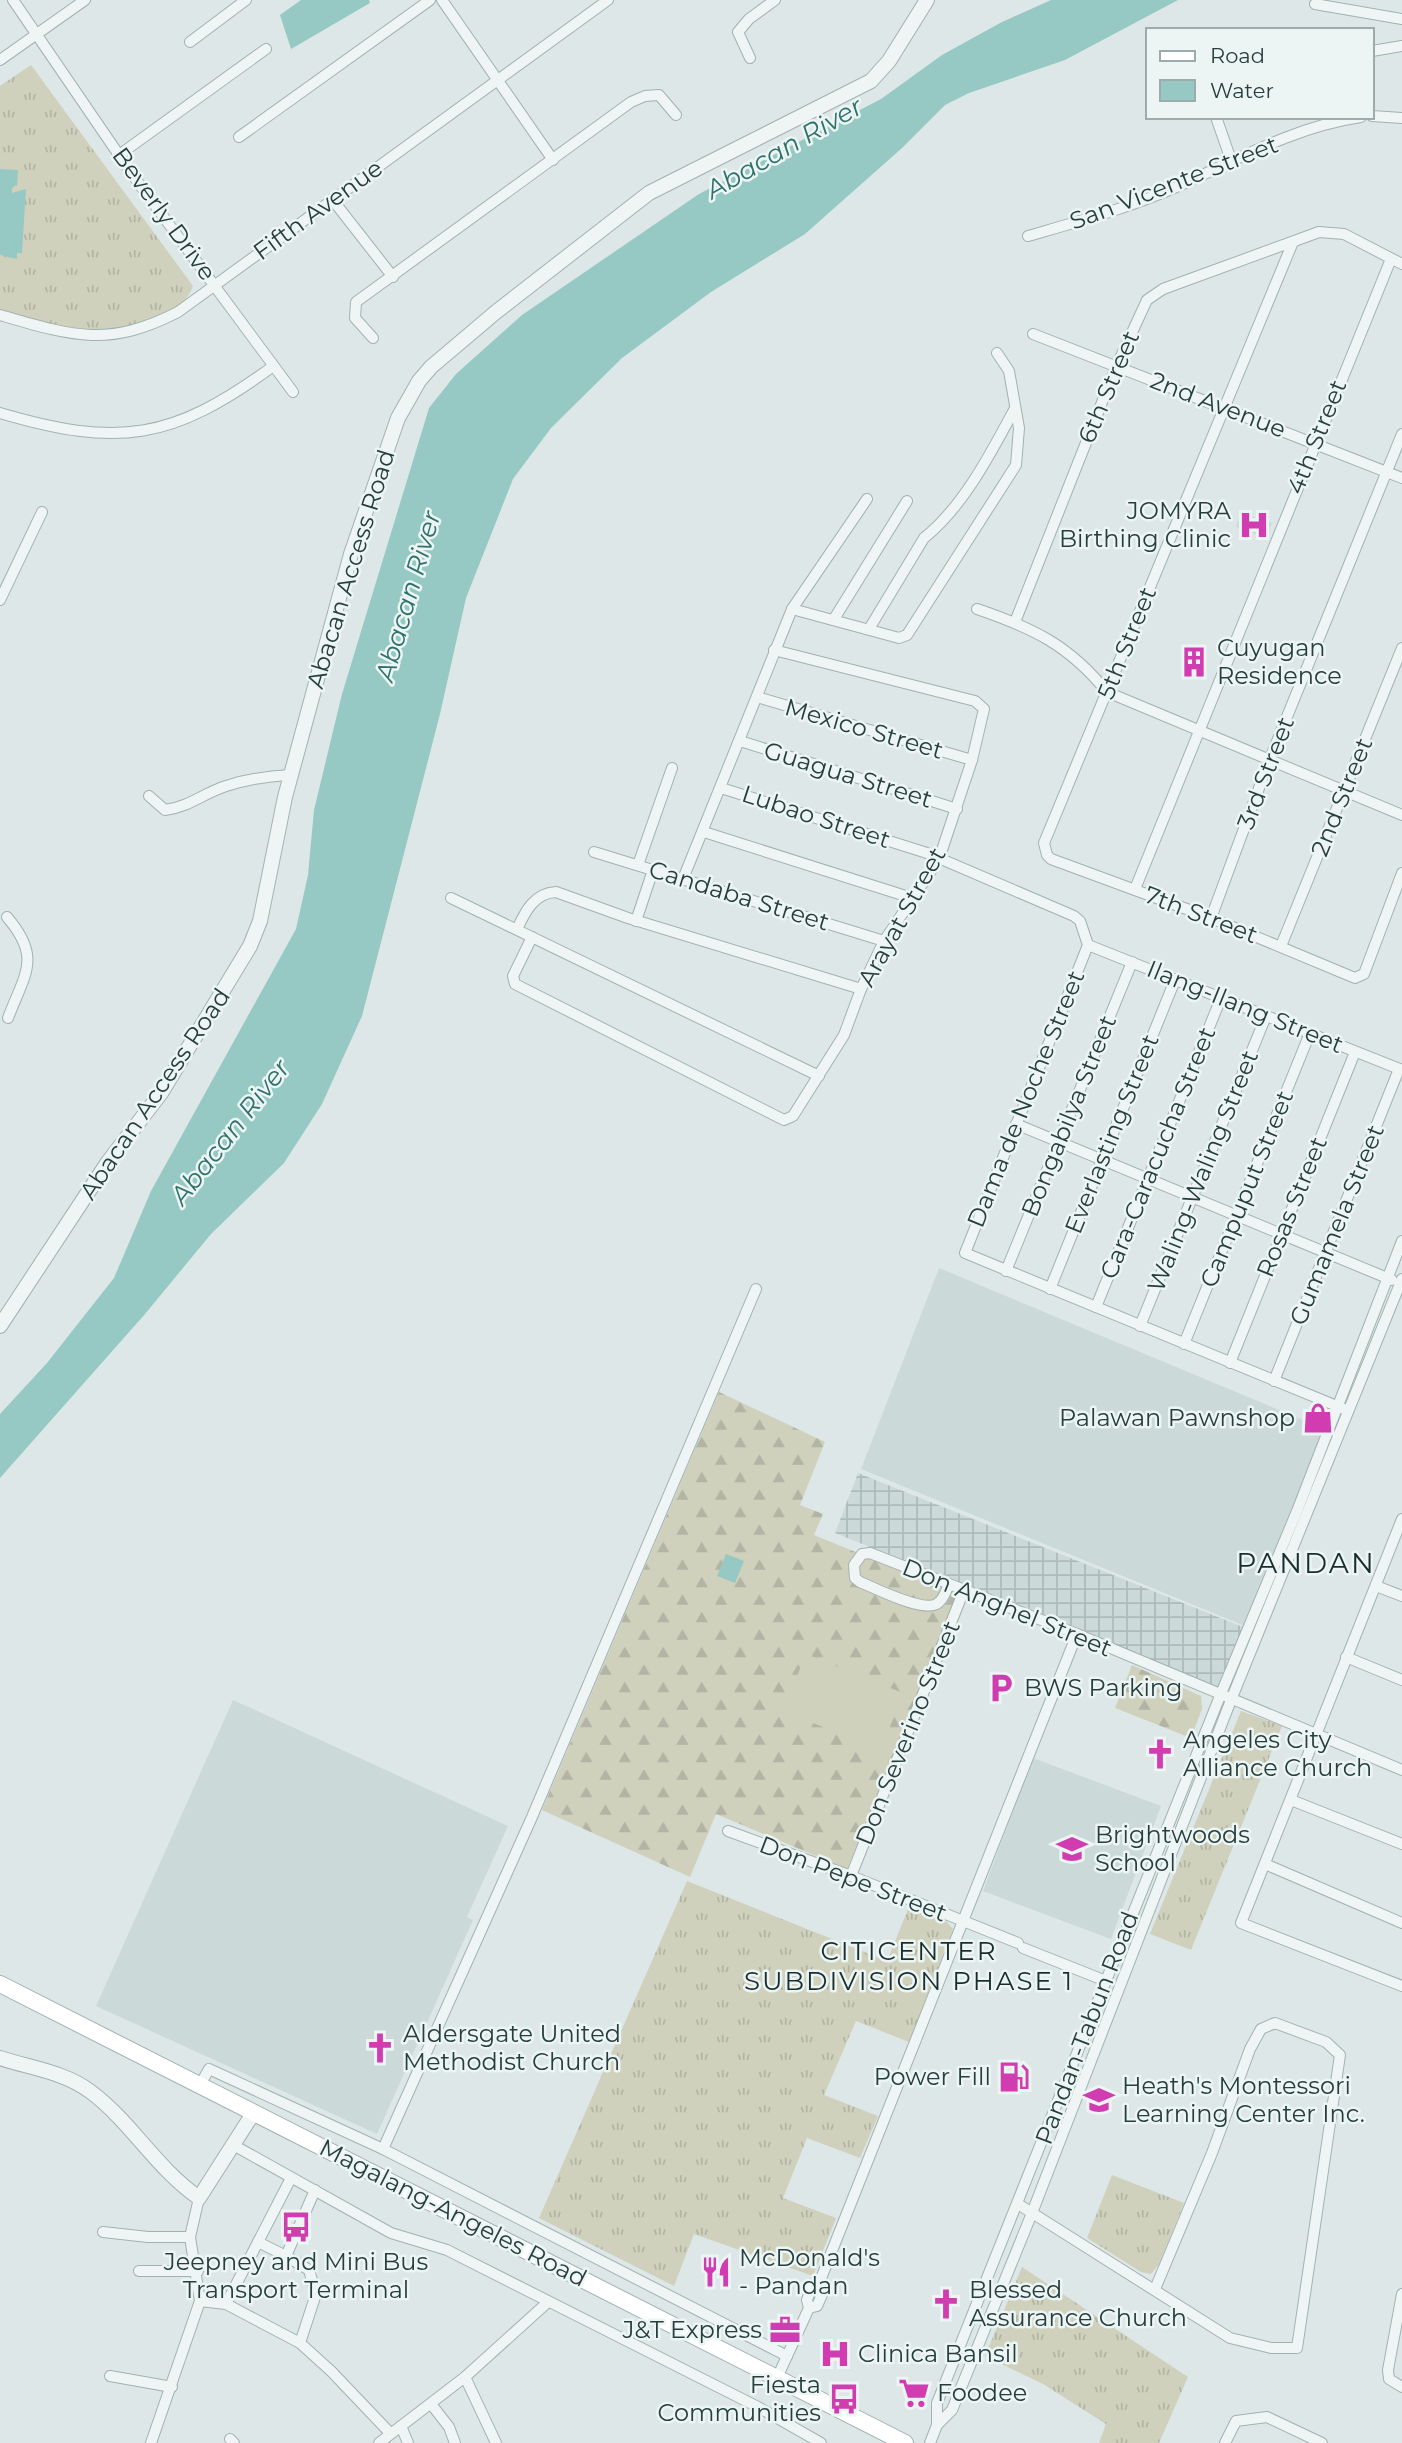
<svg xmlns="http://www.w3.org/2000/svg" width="1402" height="2443" font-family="Montserrat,sans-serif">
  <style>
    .built { fill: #cbd9d9 }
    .industrial { fill: url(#industrial-grid) }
    .grass { fill: url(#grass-tufts) }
    .forest { fill: url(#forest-firs) }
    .garden { fill: #cfd1bd }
    .water { fill: #96c9c3 }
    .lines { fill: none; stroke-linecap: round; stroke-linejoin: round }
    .minor-casing { stroke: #a2b1b1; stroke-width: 12 }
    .tertiary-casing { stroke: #a2b1b1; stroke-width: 16 }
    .secondary-casing { stroke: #a2b1b1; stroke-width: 18 }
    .minor { stroke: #eff5f5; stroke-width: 10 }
    .tertiary { stroke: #eff5f5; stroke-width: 14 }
    .secondary { stroke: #fff; stroke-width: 16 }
    .labels { text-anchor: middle; stroke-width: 5; stroke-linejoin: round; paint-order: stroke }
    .street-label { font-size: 24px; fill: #263e3e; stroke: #ecf5f4 }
    .poi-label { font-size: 24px; fill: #263e3e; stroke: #ecf5f4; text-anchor: start }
    .water-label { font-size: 26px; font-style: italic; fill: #2f726d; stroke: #ecf5f4 }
    .neighbourhood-label { font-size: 26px; letter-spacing: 2px; fill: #182e2e; stroke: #ecf5f4 }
    .quarter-label { font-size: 28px; letter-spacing: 2px; fill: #182e2e; stroke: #ecf5f4 }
  </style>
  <defs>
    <pattern id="industrial-grid" width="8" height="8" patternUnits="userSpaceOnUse" patternTransform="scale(1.75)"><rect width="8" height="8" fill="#cbd9d9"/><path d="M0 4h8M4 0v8" fill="none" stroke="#aebbbb"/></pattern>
    <pattern id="grass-tufts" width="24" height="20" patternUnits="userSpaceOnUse" patternTransform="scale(1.75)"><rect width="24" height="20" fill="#cfd1bd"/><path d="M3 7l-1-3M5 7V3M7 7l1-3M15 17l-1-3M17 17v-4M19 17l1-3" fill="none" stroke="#b2b4a4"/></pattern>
    <pattern id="forest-firs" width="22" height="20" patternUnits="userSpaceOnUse" patternTransform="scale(1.75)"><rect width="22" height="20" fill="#cfd1bd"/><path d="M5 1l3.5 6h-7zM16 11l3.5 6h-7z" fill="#b2b4a4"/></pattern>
  </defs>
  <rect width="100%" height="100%" fill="#dde7e7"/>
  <!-- built -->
  <g class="built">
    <polygon points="1241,513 1272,523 1266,538 1236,527"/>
    <polygon points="939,1268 1327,1430 1245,1626 861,1469"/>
    <polygon points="233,1700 508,1826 467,1917 473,1920 377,2134 96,2006"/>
    <polygon points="1033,1758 1161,1806 1111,1939 983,1891"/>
  </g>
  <!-- industrial -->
  <polygon class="industrial" points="858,1473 1243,1627 1219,1687 835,1533"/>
  <!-- grass -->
  <g class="grass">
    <path d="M31 65 193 286C180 325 103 335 67 331 45 328 21 316 0 309V86Z"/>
    <polygon points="1241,1711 1282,1726 1191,1950 1150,1934"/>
    <polygon points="687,1881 887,1961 909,1907 945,1920 953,1929 909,2042 856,2021 824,2095 878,2116 860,2158 807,2138 783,2198 836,2218 813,2276 694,2234 674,2286 539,2218"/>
    <polygon points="1112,2175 1184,2203 1159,2264 1151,2274 1141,2272 1087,2238"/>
    <polygon points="1022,2267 1188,2377 1159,2443 1099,2443 1106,2424 1043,2384 985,2356"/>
  </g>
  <!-- forest -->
  <g class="forest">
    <polygon points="719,1392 825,1442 800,1505 823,1514 814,1535 958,1594 847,1869 716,1814 690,1877 542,1810"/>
    <polygon points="1132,1665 1201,1696 1202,1709 1191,1738 1115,1708"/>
  </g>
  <!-- garden -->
  <polygon class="garden" points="806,1654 903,1693 881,1750 783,1711"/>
  <!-- water -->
  <g class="water">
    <polygon points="301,0 369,0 370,3 291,49 280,15"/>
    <polygon points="1051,0 1178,0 1065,60 969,93 945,105 902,148 805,234 711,292 622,358 551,428 513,479 466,598 440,714 362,1016 322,1104 284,1163 211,1234 145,1314 0,1478 0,1414 47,1363 114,1278 151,1191 296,929 308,875 314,810 342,694 429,408 456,374 522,315 699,194 881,99 942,55 1002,22"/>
    <polygon points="0,169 18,170 17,186 12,186 12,193 26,189 22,253 17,253 17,259 0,255"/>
    <polygon points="726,1554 744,1561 735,1583 717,1576"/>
  </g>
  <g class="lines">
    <!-- minor casing -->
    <g class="minor-casing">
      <g id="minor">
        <polyline points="13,0 134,177 293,392"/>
        <polyline points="442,0 553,160"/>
        <polyline points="1315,4 1402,19"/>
        <polyline points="190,42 246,0"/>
        <polyline points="1372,51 1402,46"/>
        <polyline points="750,58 738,32 749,19 775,0"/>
        <polyline points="0,60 85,0"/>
        <polyline points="1372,116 1402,118"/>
        <polyline points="1216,117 1231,160"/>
        <polyline points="239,137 430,0"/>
        <polyline points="119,155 266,49"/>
        <polyline points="332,199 393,277"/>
        <path d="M1028 236C1080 221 1132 207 1181 185 1238 159 1297 126 1361 117"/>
        <polyline points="1293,242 1044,843 1047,855 1051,859 1211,918 1355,978 1364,974 1402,873"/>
        <path d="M0 315C72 336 108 348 178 312L608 0"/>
        <polyline points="1033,334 1402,478"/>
        <polyline points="373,338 355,318 356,302 631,102 645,96 659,95 676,115"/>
        <path d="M0 413C119 448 172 440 272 367"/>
        <polyline points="0,600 42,512"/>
        <polyline points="792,609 899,638 907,635 1016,465 1019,428 1009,371 997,353"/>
        <path d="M977 609C1033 628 1069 645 1107 692L1402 815"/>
        <polyline points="834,619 907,501"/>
        <polyline points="1015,622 1116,367 1147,300 1163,289 1319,232 1344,234 1402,264"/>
        <path d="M869 629 924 538C963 507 991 453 1014 410"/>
        <polyline points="757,697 972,760"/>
        <polyline points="740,741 957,809"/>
        <polyline points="721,788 927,853 1074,916 1080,921 1088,945"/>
        <path d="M149 796 165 810C189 807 204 793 226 786 247 779 269 776 291 775"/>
        <polyline points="704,832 912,898"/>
        <polyline points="594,852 884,941"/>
        <polyline points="638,865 672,768"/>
        <polyline points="683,879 792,609 867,499"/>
        <polyline points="1135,889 1391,259"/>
        <polyline points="451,898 819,1076"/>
        <path d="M7 917C42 958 25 973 8 1018"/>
        <polyline points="1211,918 1269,761 1402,434"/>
        <polyline points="636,921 653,870"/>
        <path d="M517 929C525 912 534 893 556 892L628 918 861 989"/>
        <polyline points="532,937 513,976 515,984 784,1120 793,1116 844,1035 861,989 884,941 939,859 972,760 984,709 975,701 774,650"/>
        <polyline points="1088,945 965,1253 1344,1409"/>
        <polyline points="1088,945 1402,1070"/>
        <polyline points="1281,946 1402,648"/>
        <polyline points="1016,1124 1392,1280"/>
        <polyline points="1006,1271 1132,962"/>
        <polyline points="1050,1289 1175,980"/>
        <polyline points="1096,1307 1221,998"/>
        <polyline points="1140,1326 1266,1016"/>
        <polyline points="1184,1344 1310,1033"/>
        <polyline points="1230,1363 1355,1052"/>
        <polyline points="1274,1381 1399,1069"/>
        <polyline points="1402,1519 1241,1923 1402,1986"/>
        <path d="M949 1584C946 1591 944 1599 938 1603 925 1614 875 1588 860 1582L855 1578 854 1565 862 1554 870 1553 1077 1634 1402 1770"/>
        <polyline points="1376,1586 1402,1596"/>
        <polyline points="1346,1657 1402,1680"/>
        <polyline points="1291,1800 1402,1844"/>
        <polyline points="728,1831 851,1876 1018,1943"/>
        <polyline points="1265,1864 1402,1923"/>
        <polyline points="851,1876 964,1590"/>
        <polyline points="1023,1948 1106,1981"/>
        <polyline points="200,2085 209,2069 383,2149 787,2356"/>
        <polyline points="235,2146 391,2233 447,2250 758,2407 821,2443"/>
        <polyline points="383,2149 532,1817 756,1289"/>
        <polyline points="315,2190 286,2256 309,2270 316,2294 300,2343 331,2371 390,2433"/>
        <polyline points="1018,2204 1230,2338 1271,2348 1297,2348 1340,2055 1326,2042 1275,2023 1261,2029 1250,2049 1212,2153 1155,2289"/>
        <polyline points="103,2232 148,2237 190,2237"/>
        <polyline points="258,2242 286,2256"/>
        <polyline points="139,2271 198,2271"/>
        <polyline points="1402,2294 1388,2370 1389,2379 1402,2387"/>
        <polyline points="200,2301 226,2304 300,2343"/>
        <polyline points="226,2304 291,2178"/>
        <polyline points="809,2308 817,2306 825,2288 820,2281"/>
        <polyline points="110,2376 172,2387"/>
        <polyline points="465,2377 496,2443"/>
        <polyline points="777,2378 809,2308 807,2300 812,2284 820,2281 1077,1634"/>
        <polyline points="431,2404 449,2427 455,2443"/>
        <polyline points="937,2425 952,2410 1032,2213 1231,1700 1402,1279"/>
        <polyline points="401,2426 408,2443"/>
        <polyline points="230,2439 234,2443"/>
        <polyline points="151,2443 200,2301 190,2237 199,2198"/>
        <polyline points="379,2443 465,2377 548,2302"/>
        <polyline points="930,2443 937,2425 937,2403 1220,1696 1297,1511 1402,1241"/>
        <polyline points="1225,2443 1236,2421 1267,2417 1322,2443"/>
      </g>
    </g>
    <!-- tertiary casing -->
    <g class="tertiary-casing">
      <g id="tertiary">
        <polyline points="0,1326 108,1162 161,1093 250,946 260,921 285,797 351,554 398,418 419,381 431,367 496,312 649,193 871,81 889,61 927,0"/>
        <path d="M0 2058C30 2068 65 2072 91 2092 131 2122 156 2168 199 2198L254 2112"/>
      </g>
    </g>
    <!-- secondary casing -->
    <g class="secondary-casing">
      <polyline id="secondary" points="0,1984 905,2443"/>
    </g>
    <!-- minor -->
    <use href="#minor" class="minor"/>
    <!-- tertiary -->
    <use href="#tertiary" class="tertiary"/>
    <!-- secondary -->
    <use href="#secondary" class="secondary"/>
  </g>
  <!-- icons -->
  <defs>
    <g id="hospital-bare" transform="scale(2.415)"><path d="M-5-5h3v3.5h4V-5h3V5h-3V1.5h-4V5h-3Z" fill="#d13db0" stroke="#ecf5f4" stroke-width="2.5" paint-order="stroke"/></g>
    <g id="building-bare" transform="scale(2.415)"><path d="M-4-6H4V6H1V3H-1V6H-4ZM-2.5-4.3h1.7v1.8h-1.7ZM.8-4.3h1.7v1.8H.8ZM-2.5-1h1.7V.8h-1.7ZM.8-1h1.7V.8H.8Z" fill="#d13db0" stroke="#ecf5f4" stroke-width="2.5" paint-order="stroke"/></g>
    <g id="shop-bare" transform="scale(2.415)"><path d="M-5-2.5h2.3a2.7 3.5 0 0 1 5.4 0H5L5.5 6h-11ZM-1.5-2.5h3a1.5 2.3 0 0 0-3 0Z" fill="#d13db0" stroke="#ecf5f4" stroke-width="2.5" paint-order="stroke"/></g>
    <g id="parking-bare" transform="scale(2.415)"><path d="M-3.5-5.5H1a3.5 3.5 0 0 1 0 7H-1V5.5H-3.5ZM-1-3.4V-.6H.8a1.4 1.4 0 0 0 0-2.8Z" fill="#d13db0" stroke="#ecf5f4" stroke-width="2.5" paint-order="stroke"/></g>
    <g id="church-bare" transform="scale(2.415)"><path d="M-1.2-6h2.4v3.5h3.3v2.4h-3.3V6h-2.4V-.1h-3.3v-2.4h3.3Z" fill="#d13db0" stroke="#ecf5f4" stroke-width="2.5" paint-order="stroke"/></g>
    <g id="school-bare" transform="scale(2.415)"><path d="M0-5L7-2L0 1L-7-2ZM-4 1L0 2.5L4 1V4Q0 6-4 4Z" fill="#d13db0" stroke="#ecf5f4" stroke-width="2.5" paint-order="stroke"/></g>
    <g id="fuel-bare" transform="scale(2.415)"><path d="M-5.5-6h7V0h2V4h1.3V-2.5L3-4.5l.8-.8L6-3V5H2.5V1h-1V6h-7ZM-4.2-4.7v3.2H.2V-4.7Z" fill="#d13db0" stroke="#ecf5f4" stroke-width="2.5" paint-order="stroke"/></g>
    <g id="bus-bare" transform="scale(2.415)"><path d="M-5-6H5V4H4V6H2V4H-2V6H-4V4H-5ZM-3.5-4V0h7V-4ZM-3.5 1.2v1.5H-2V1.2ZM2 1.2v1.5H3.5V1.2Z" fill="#d13db0" stroke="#ecf5f4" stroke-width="2.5" paint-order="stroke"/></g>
    <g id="restaurant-bare" transform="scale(2.415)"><path d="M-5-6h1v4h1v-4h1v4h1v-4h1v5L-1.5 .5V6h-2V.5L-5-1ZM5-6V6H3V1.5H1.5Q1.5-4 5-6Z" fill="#d13db0" stroke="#ecf5f4" stroke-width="2.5" paint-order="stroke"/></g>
    <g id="office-bare" transform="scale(2.415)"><path d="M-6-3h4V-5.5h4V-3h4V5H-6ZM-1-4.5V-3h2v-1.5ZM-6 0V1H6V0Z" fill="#d13db0" stroke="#ecf5f4" stroke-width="2.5" paint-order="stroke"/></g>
    <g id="supermarket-bare" transform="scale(2.415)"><path d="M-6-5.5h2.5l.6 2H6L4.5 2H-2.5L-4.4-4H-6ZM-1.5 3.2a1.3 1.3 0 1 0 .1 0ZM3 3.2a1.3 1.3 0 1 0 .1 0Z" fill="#d13db0" stroke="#ecf5f4" stroke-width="2.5" paint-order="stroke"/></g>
  </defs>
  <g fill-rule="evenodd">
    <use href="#hospital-bare" x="1254" y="525"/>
    <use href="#building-bare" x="1194" y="662"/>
    <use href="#shop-bare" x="1318" y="1418"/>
    <use href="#parking-bare" x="1001" y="1688"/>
    <use href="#church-bare" x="1160" y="1754"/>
    <use href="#school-bare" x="1072" y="1849"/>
    <use href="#church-bare" x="380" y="2048"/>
    <use href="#fuel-bare" x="1014" y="2077"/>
    <use href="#school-bare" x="1099" y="2100"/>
    <use href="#bus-bare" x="296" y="2227"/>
    <use href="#restaurant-bare" x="716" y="2272"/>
    <use href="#church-bare" x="946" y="2304"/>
    <use href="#office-bare" x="785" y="2330"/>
    <use href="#hospital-bare" x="835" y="2354"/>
    <use href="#supermarket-bare" x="914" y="2393"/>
    <use href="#bus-bare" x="844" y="2399"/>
  </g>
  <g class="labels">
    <!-- street labels -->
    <g class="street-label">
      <text transform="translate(1174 183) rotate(-21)" y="8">San Vicente Street</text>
      <text transform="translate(318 210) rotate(-36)" y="8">Fifth Avenue</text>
      <text transform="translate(164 214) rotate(54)" y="8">Beverly Drive</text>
      <text transform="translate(1109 387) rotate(-67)" y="8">6th Street</text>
      <text transform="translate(1218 405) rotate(21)" y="8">2nd Avenue</text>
      <text transform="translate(1317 437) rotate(-68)" y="8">4th Street</text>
      <text transform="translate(351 569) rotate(-73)" y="8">Abacan Access Road</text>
      <text transform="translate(1127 643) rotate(-68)" y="8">5th Street</text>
      <text transform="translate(864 729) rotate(16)" y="8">Mexico Street</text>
      <text transform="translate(1266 773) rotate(-69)" y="8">3rd Street</text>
      <text transform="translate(848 775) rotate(17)" y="8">Guagua Street</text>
      <text transform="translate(1342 797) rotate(-68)" y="8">2nd Street</text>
      <text transform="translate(816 817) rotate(18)" y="8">Lubao Street</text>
      <text transform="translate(739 896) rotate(17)" y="8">Candaba Street</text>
      <text transform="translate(1201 915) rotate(21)" y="8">7th Street</text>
      <text transform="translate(902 917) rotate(-61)" y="8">Arayat Street</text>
      <text transform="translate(1245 1007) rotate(22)" y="8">Ilang-Ilang Street</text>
      <text transform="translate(155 1094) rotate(-56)" y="8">Abacan Access Road</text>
      <text transform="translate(1026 1099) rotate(-68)" y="8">Dama de Noche Street</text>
      <text transform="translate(1069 1116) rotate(-68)" y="8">Bongabilya Street</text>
      <text transform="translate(1112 1134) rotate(-68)" y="8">Everlasting Street</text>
      <text transform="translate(1158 1153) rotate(-68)" y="8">Cara-Caracucha Street</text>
      <text transform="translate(1203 1171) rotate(-68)" y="8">Waling-Waling Street</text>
      <text transform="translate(1247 1189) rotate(-68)" y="8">Campuput Street</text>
      <text transform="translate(1292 1207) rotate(-68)" y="8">Rosas Street</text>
      <text transform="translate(1337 1225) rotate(-68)" y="8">Gumamela Street</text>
      <text transform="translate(1007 1608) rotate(22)" y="8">Don Anghel Street</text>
      <text transform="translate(908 1733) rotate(-68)" y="8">Don Severino Street</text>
      <text transform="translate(853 1879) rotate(21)" y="8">Don Pepe Street</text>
      <text transform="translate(1087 2028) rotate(-69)" y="8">Pandan-Tabun Road</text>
      <text transform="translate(453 2213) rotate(27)" y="8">Magalang-Angeles Road</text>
    </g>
    <!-- poi labels -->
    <g class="poi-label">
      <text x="1231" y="519" text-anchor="end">JOMYRA<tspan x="1231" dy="28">Birthing Clinic</tspan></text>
      <text x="1217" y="656">Cuyugan<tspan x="1217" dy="28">Residence</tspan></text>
      <text x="1295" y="1426" text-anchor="end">Palawan Pawnshop</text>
      <text x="1024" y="1696">BWS Parking</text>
      <text x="1183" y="1748">Angeles City<tspan x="1183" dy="28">Alliance Church</tspan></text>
      <text x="1095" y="1843">Brightwoods<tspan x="1095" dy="28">School</tspan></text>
      <text x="403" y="2042">Aldersgate United<tspan x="403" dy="28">Methodist Church</tspan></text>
      <text x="991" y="2085" text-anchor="end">Power Fill</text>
      <text x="1122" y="2094">Heath's Montessori<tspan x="1122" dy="28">Learning Center Inc.</tspan></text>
      <text x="739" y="2266">McDonald's<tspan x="739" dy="28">- Pandan</tspan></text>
      <text x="296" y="2270" text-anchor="middle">Jeepney and Mini Bus<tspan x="296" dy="28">Transport Terminal</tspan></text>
      <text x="969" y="2298">Blessed<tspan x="969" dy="28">Assurance Church</tspan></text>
      <text x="762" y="2338" text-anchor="end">J&amp;T Express</text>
      <text x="858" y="2362">Clinica Bansil</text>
      <text x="821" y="2393" text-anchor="end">Fiesta<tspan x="821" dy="28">Communities</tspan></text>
      <text x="937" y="2401">Foodee</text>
    </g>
    <!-- water labels -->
    <g class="water-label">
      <text transform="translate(784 148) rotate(-30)" y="9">Abacan River</text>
      <text transform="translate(408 596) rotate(-74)" y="9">Abacan River</text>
      <text transform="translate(230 1132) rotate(-52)" y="9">Abacan River</text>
    </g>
    <!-- neighbourhood labels -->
    <g class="neighbourhood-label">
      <text x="909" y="1960">CITICENTER<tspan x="909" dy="30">SUBDIVISION PHASE 1</tspan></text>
    </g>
    <!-- quarter labels -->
    <g class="quarter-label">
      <text x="1306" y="1573">PANDAN</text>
    </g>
  </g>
  <!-- legend -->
  <rect x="1146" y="28" width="228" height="91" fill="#ecf5f4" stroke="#9dacab" stroke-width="2"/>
  <rect x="1160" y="51" width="35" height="10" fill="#ffffff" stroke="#9dacab" stroke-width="2"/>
  <text x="1210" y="63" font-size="21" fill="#263e3e">Road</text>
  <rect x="1160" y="80" width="35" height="21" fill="#96c9c3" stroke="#9dacab" stroke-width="2"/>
  <text x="1210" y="98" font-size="21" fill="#263e3e">Water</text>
</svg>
